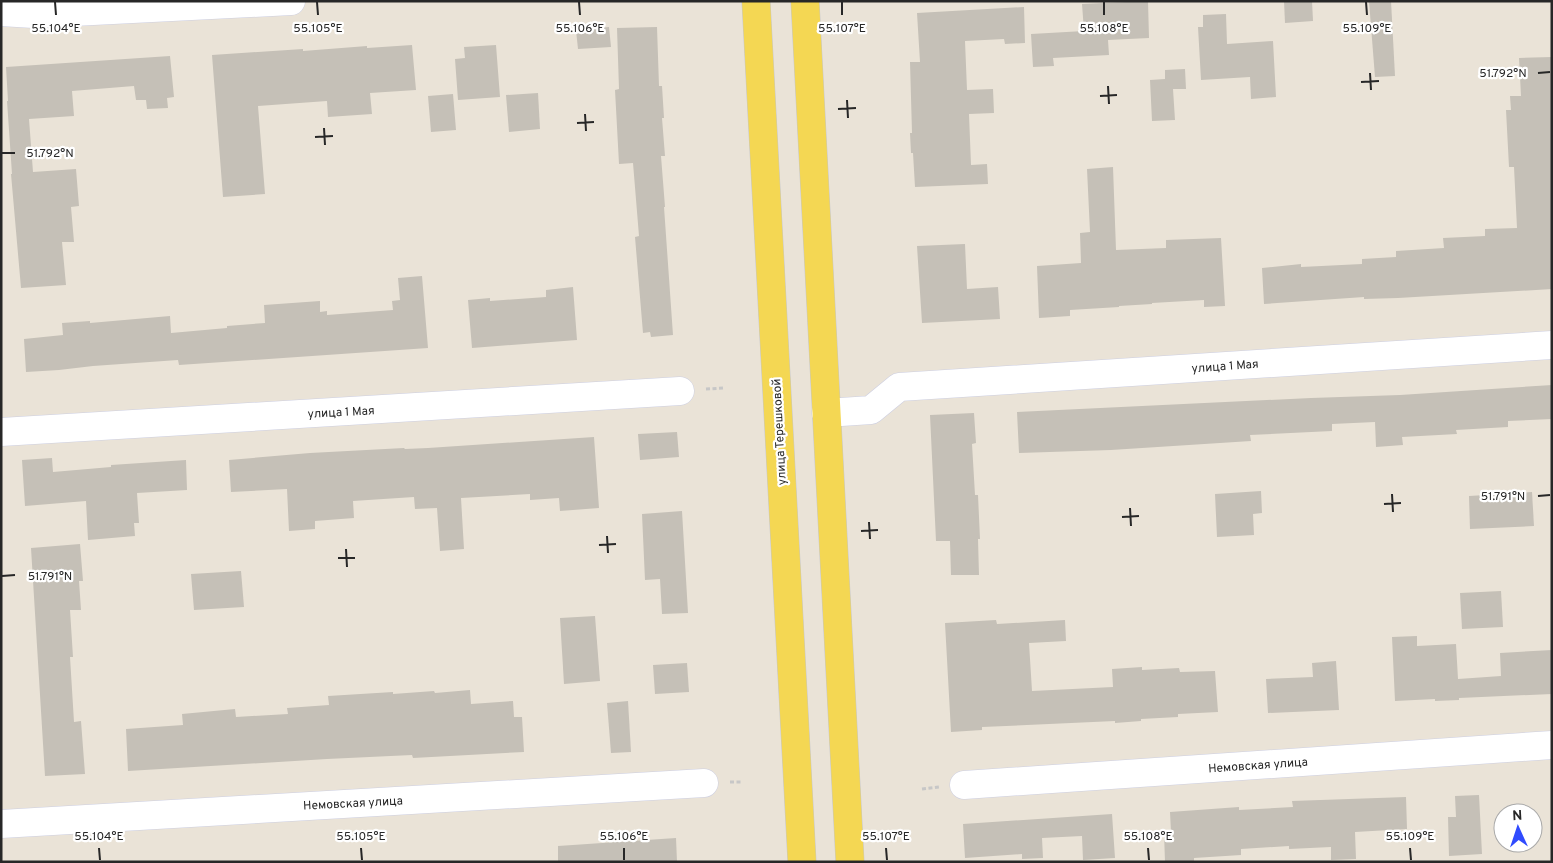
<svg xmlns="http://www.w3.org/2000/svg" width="1553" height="863" font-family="Overpass,sans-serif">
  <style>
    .building { fill: #c5c0b7 }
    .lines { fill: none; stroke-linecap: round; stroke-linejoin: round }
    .minor-casing { stroke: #cdcfe1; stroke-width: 29 }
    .major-casing { stroke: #c7c7c7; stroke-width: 29 }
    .path { stroke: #c7c7c7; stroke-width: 3; stroke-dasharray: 4 2.5; stroke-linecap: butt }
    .minor { stroke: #fff; stroke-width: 28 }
    .major { stroke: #f4d753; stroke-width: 28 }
    .ticks { fill: none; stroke: #272727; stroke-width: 2 }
    .labels { text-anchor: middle; stroke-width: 4.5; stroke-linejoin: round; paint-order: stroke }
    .street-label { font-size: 12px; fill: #272727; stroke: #fff }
    .ticks-label { font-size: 12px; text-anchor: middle; fill: #272727; stroke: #fff; stroke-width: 4.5; stroke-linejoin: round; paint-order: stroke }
  </style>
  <rect width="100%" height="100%" fill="#eae3d7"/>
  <!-- building -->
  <g class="building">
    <polygon points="1148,1 1149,38 1108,40 1109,55 1053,58 1054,66 1033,67 1031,34 1084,31 1082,4"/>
    <polygon points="1284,1 1312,1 1313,21 1285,23"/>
    <polygon points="1369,1 1391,1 1395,76 1375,77"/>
    <polygon points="1024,7 1025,43 1005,44 1004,39 965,41 967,90 993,89 994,113 969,114 971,165 987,164 988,184 915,187 913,153 911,153 910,133 912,133 910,62 920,62 917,13"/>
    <polygon points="1226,14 1227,44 1273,41 1276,97 1251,99 1250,77 1201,80 1198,27 1203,27 1203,15"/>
    <polygon points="609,27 611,47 578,49 576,30"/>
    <polygon points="657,27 659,86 662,86 664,118 662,118 665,156 661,156 665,207 664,207 673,335 651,337 650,332 643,333 635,237 639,236 633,163 619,164 615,90 619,89 617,28"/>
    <polygon points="412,45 416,90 370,93 372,114 328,117 327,101 258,106 265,194 223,197 212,55 303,49 303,51 367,46 367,48"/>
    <polygon points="496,45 500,97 458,100 455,59 465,58 464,47"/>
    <polygon points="170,56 174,97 167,98 168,108 147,109 146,100 136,100 134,86 72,91 74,116 29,119 33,172 76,169 79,206 71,207 74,242 62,242 66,285 21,288 11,174 12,174 7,101 8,101 6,67"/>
    <polygon points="1552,57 1552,289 1398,298 1364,299 1364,297 1264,304 1262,268 1301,264 1301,267 1362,264 1362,259 1396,257 1396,251 1444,248 1443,238 1485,236 1485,229 1517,228 1514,167 1509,167 1506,110 1511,110 1510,96 1521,96 1519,58"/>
    <polygon points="1185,69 1186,89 1173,89 1175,120 1152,121 1150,80 1165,79 1165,70"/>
    <polygon points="538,93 540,129 509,132 506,95"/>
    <polygon points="453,94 456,130 431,132 428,96"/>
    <polygon points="1113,167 1116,250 1166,248 1166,240 1221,238 1225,306 1204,307 1204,300 1152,303 1152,304 1119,306 1119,307 1070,310 1070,316 1039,318 1037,266 1081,263 1080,233 1090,232 1087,169"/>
    <polygon points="965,244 967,289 998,287 1000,319 922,323 917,246"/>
    <polygon points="422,276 428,348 179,365 178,360 93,366 59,370 26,372 24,339 63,335 62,323 90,321 90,323 170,316 171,333 227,328 227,326 265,323 264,305 320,301 320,312 327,311 327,315 393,310 392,301 400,300 398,278"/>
    <polygon points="573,287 577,340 472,348 468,300 490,298 490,301 546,297 546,290"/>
    <polygon points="1552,385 1552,419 1508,421 1508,427 1456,430 1457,434 1402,437 1403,445 1376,447 1375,422 1332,424 1332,431 1250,435 1251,441 1111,450 1019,453 1017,412 1311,398 1400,395"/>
    <polygon points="974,413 976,443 972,444 975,495 978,495 980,539 978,539 979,575 951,575 950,541 936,541 930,415"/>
    <polygon points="677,432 679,457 640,460 638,434"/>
    <polygon points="594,437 599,508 560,511 559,498 530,500 530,494 461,498 464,549 440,551 437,508 415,509 414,497 353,501 354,518 315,521 315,529 289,531 287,489 231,492 229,460 310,453 404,448 405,449 428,448"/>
    <polygon points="52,458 53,472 111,467 111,465 186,460 187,490 137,493 139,523 134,523 135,536 88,540 86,501 25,506 22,460"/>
    <polygon points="1261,491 1262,513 1253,514 1254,535 1217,537 1215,494"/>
    <polygon points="1532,492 1534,526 1470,529 1469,496"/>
    <polygon points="682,511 688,613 662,614 660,579 645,580 642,514"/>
    <polygon points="80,544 83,581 79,581 81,610 70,610 73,657 70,657 74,722 81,721 85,774 45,776 31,548"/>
    <polygon points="241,571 244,607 194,610 191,574"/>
    <polygon points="1501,591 1503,627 1462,629 1460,593"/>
    <polygon points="595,616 600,681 564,684 560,618"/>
    <polygon points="996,620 997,624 1065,620 1066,641 1029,643 1032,691 1113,687 1112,669 1142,667 1142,670 1179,668 1180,672 1215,671 1218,712 1178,714 1178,717 1141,719 1141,721 1115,723 1115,721 982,727 982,730 951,732 945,623"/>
    <polygon points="1417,636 1417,646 1456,644 1458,679 1501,676 1500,653 1552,650 1552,694 1459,698 1459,700 1435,701 1435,699 1395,701 1392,637"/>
    <polygon points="1336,661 1339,710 1268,713 1266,679 1313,677 1312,663"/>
    <polygon points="687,663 689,692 655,694 653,665"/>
    <polygon points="470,690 471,704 513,701 514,717 522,717 524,752 413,758 412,755 327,759 128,771 126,729 183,725 182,714 235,709 236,717 288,714 287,708 329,705 328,696 393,692 393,694 434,691 435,693"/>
    <polygon points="628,701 631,752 611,753 607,703"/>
    <polygon points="1479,795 1482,854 1449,856 1448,817 1456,817 1455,796"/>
    <polygon points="1406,797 1407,829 1355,832 1356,859 1331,860 1331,847 1289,849 1289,846 1241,849 1241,855 1194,858 1194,862 1165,862 1164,833 1171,832 1170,812 1239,807 1239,810 1293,807 1292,801"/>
    <polygon points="1112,814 1115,858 1083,860 1082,836 1042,838 1043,858 1022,859 1022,854 965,858 963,824"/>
    <polygon points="676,838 677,862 558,862 558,846"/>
  </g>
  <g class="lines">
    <!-- minor casing -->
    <g class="minor-casing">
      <g id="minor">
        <polyline points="1,12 34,14 291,1"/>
        <polyline points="826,413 871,410 899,387 1552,345"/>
        <polyline points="1,432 680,391"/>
        <polyline points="964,785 1552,745"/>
        <polyline points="1,824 704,783"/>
      </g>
    </g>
    <!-- major casing -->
    <g class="major-casing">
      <g id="major">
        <polyline points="756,1 802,862"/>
        <polyline points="805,1 850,862"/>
      </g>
    </g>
    <!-- path -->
    <g class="path">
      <polyline points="706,389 725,388"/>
      <polyline points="730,782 742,782"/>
      <polyline points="922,789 939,787"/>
    </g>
    <!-- minor -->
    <use href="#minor" class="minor"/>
    <!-- major -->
    <use href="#major" class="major"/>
  </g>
  <!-- ticks -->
  <path class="ticks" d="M55 2 56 15M317 2 318 15M579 2 580 15M842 2V15M1104 2V15M1366 2 1367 15M1370 73 1371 90M1538 73 1550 72M1361 82 1379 81M1108 86 1109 104M1100 96 1117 95M847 100 848 118M838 109 856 108M585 114 586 131M577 123 594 122M324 128 325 145M315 137 333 136M2 153H15M1392 494 1393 512M1538 496 1550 495M1384 504 1401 503M1130 508 1131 526M1122 517 1139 516M869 522 870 539M861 531 878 530M607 536 608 553M599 545 616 544M346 549 347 567M338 558H355M2 576 15 575M99 848 100 860M361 848 362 860M624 848V860M886 848 887 860M1148 848 1149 860M1410 848 1411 860"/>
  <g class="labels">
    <!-- street labels -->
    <g class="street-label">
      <text transform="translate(1225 366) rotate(-4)" y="4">улица 1 Мая</text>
      <text transform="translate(341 412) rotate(-3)" y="4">улица 1 Мая</text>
      <text transform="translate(779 432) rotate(-93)" y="4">улица Терешковой</text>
      <text transform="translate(1258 765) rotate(-4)" y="4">Немовская улица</text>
      <text transform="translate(353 803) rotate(-3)" y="4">Немовская улица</text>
    </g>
  </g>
  <g class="ticks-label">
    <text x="56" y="32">55.104°E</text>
    <text x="318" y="32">55.105°E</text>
    <text x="580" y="32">55.106°E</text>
    <text x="842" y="32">55.107°E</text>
    <text x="1104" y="32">55.108°E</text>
    <text x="1367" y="32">55.109°E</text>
    <text x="1503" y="77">51.792°N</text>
    <text x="50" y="157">51.792°N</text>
    <text x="1503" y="500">51.791°N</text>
    <text x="50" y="580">51.791°N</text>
    <text x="99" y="840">55.104°E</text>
    <text x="361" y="840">55.105°E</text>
    <text x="624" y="840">55.106°E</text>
    <text x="886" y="840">55.107°E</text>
    <text x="1148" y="840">55.108°E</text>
    <text x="1410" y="840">55.109°E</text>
  </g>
  <!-- border -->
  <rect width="1553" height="863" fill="none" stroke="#272727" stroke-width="5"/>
  <!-- north arrow -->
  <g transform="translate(1518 828) rotate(357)"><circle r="24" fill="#ffffff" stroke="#a9a9a9"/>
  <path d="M0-4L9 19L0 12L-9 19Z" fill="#304bfe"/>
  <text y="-8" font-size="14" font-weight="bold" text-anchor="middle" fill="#272727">N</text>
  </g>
</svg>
